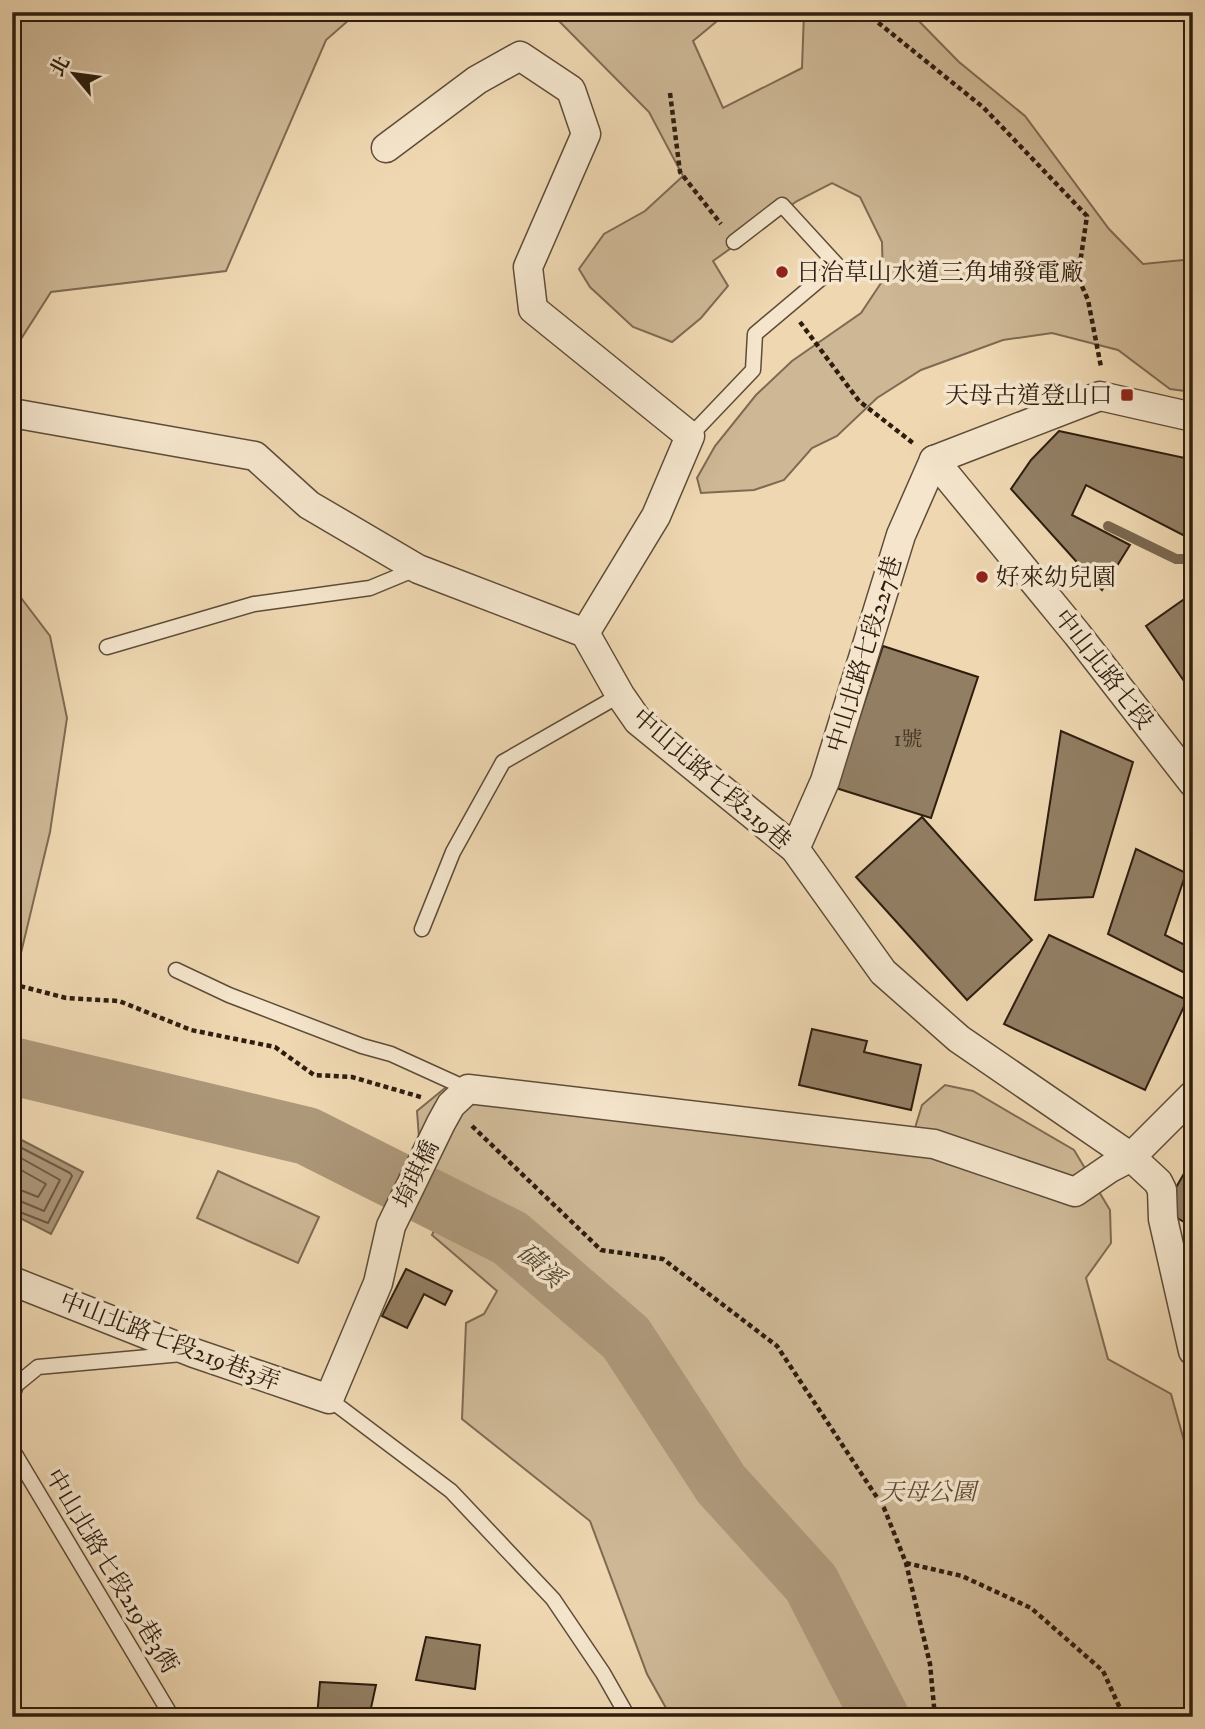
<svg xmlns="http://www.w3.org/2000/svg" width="1205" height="1729" font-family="'IM FELL DW Pica','Noto Serif TC',serif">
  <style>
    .green { fill: #cdb795; stroke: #7e6a52; stroke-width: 2 }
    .water { fill: #ad987a; stroke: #7a674f; stroke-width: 2 }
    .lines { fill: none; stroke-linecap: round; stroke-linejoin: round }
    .shore { stroke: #6e5a44; stroke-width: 2 }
    .stream { stroke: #7a674f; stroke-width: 10 }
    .river { stroke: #ad987a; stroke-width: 58 }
    .building { fill: #927e63; stroke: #2e1d0f; stroke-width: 2 }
    .lane-casing { stroke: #5e4c38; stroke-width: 17 }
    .street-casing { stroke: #5e4c38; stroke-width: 31 }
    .path { stroke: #2e1d0f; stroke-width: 4.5; stroke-dasharray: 5 3.5; stroke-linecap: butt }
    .lane { stroke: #f4e5cc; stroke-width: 14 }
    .street { stroke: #f4e5cc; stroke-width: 28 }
    .poi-dot { fill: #8f2418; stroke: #f4e5cc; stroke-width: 2.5 }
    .labels { text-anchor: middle; stroke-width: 7; stroke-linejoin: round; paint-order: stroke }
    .number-label { font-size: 21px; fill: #473524 }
    .poi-label { font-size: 24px; fill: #2e1d0f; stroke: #f4e5cc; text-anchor: start }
    .street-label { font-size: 24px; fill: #2e1d0f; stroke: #f4e5cc }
    .park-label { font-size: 24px; font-style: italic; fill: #5e4b37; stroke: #f4e5cc }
    .water-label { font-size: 26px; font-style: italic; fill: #5a4834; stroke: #f4e5cc }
  </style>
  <rect width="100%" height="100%" fill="#eed7b1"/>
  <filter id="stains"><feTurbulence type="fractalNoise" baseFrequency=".00286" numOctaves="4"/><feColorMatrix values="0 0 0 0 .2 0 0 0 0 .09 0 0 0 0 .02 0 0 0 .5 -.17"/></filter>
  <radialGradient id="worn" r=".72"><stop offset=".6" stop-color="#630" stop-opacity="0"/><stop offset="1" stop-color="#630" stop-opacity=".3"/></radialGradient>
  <!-- green -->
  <g class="green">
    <polygon points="12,12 358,12 326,40 226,271 51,292 12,353"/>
    <polygon points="550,12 728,12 693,41 723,108 802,68 804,12 910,12 959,62 1025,116 1109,229 1143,264 1193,259 1193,392 1170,389 1118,350 1052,333 1003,340 921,370 877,398 837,436 812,448 784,480 754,490 701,493 697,478 715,446 756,395 792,361 861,313 883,280 882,242 860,197 832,183 797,201 713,261 728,286 701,318 672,342 633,327 590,287 579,269 604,234 645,211 683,176 649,112"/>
    <polygon points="12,586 50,636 67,718 50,832 21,953 12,971"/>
    <polygon points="456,1079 911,1141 922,1105 945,1085 973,1091 1074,1150 1110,1210 1111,1243 1086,1278 1108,1359 1171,1394 1193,1473 1193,1717 671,1717 647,1674 590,1521 462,1419 466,1323 484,1314 497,1291 432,1235 451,1194 437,1178 420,1151 417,1111"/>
    <polygon points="218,1171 319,1217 298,1263 197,1218"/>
  </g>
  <!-- water -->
  <polygon class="water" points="12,1135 83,1172 51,1234 12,1214"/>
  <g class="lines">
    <!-- shore -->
    <g class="shore">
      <polyline points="12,1143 70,1173 72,1176 48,1223 12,1209"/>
      <polyline points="12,1153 60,1180 44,1211 20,1201 12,1200"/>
      <polyline points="12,1165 46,1184 38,1197 23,1191 12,1189"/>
    </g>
    <!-- stream -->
    <polyline class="stream" points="1108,526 1176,559 1193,559"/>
    <!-- river -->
    <polyline class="river" points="12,1066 307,1136 510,1238 626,1338 721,1484 811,1583 880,1717"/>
  </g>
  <!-- building -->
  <g class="building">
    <polygon points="1059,431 1185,458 1185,536 1086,485 1072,515 1130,545 1102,590 1011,489 1031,460"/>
    <polygon points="1193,593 1193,694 1146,626"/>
    <polygon points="883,646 978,677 931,818 836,788"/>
    <polygon points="1061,731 1133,762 1093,897 1035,900"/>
    <polygon points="922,817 1032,940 967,1000 856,877"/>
    <polygon points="1136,849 1186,873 1165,935 1193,949 1193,977 1108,934"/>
    <polygon points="1049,935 1187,1000 1145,1090 1004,1024"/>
    <polygon points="812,1029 867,1041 864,1052 921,1065 911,1110 799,1085"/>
    <polygon points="1193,1158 1193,1227 1163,1210"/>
    <polygon points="406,1269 452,1291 445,1305 424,1294 407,1328 382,1316"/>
    <polygon points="426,1637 480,1645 475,1689 416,1680"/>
    <polygon points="320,1682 376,1685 369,1717 317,1717"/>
  </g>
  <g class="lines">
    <!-- lane casing -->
    <g class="lane-casing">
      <g id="lane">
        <polyline points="690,436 753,370 755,334 837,265 782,205 734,242"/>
        <polyline points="107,647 254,604 370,588 416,569"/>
        <polyline points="422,929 453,852 503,762 620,695"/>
        <polyline points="176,970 229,995 362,1046 391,1054 468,1089"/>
        <polyline points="12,1397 16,1385 38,1367 182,1354"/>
        <polyline points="329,1399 451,1491 553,1599 603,1673 628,1717"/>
        <polyline points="12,1449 172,1717"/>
      </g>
    </g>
    <!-- street casing -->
    <g class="street-casing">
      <g id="street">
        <polyline points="386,148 477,80 520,56 571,90 586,134 528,267 533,309 690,436 656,516 585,633"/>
        <polyline points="12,413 255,456 309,505 418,569 585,633 620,695 638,721 795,849 883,972 959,1039 1131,1157 1158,1182 1162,1190 1163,1219 1193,1351"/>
        <polyline points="934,460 1077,634 1193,783"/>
        <polyline points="934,460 1100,396 1193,417"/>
        <polyline points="795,849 825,781 901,535 934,460"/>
        <polyline points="12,1281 194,1353 329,1399 378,1283 391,1226 441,1123 451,1105 468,1089 934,1144 1075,1192 1110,1168 1131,1157 1193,1095"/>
      </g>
    </g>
    <!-- path -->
    <g class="path">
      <polyline points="865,12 984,108 1087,216 1078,277 1088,300 1101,367"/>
      <polyline points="670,93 680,172 721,224"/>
      <polyline points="800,322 859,401 913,443"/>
      <polyline points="12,984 66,998 119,1001 191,1030 275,1047 314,1075 352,1077 424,1098"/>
      <polyline points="472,1126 601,1250 663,1259 777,1346 884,1508 906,1563 930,1664 935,1717"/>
      <polyline points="906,1563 962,1576 1031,1608 1103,1671 1124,1717"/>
    </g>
    <!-- lane -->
    <use href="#lane" class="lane"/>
    <!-- street -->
    <use href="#street" class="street"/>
  </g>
  <!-- markers -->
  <g class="poi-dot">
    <circle cx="782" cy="272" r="7"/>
    <rect x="1120" y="388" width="14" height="14" rx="3.5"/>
    <circle cx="982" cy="577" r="7"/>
  </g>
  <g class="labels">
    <!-- number labels -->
    <g class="number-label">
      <text x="908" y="746">1號</text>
    </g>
    <!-- poi labels -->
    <g class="poi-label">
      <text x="796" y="280">日治草山水道三角埔發電廠</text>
      <text x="1113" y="403" text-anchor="end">天母古道登山口</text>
      <text x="996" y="585">好來幼兒園</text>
    </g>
    <!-- street labels -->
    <g class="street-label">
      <text transform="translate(864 654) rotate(-73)" y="8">中山北路七段227巷</text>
      <text transform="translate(1104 669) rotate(52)" y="8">中山北路七段</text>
      <text transform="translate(712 779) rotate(41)" y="8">中山北路七段219巷</text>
      <text transform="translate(416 1174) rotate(-64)" y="8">堉琪橋</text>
      <text transform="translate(170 1341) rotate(21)" y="8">中山北路七段219巷3弄</text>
      <text transform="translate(112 1571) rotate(59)" y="8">中山北路七段219巷3衖</text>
    </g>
    <!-- park labels -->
    <g class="park-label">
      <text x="928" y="1500">天母公園</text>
    </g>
    <!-- water labels -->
    <g class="water-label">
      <text transform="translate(541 1265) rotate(41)" y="9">磺溪</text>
    </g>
  </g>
  <!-- margin -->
  <rect width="1205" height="1729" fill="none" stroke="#eed7b1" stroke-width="42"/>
  <rect x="14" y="14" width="1177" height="1701" fill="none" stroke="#2e1d0f" stroke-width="3.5"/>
  <rect x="21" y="21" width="1163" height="1687" fill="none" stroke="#2e1d0f" stroke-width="2"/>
  <!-- north arrow -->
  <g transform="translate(74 74) rotate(299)" stroke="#f4e5cc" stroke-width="5" paint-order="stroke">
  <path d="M0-5L12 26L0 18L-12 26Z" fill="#2e1d0f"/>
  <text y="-10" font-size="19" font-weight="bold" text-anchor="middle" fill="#2e1d0f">北</text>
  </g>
  <rect width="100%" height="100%" filter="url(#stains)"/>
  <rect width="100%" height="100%" fill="url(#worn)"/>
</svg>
